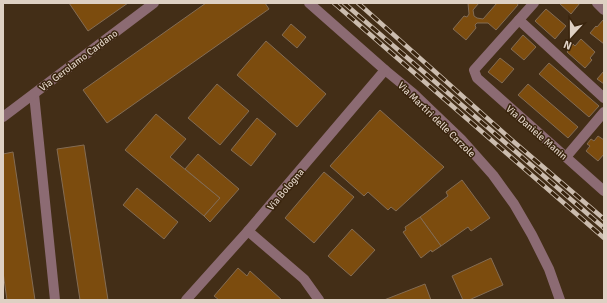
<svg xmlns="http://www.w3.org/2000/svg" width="607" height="303" font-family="Signika,sans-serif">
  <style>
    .building { fill: #7c4c0e; stroke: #846c53 }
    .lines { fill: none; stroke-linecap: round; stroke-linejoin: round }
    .minor { stroke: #8c6b73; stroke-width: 10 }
    .rail-casing { stroke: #cbbcae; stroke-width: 4.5 }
    .rail { stroke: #39240d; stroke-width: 3; stroke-dasharray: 9; stroke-linecap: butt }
    .labels { text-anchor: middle; stroke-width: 3; stroke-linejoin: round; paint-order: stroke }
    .street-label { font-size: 10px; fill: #ded0c3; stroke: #39240d }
  </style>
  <rect width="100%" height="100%" fill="#432e17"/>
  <!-- building -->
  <g class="building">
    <polygon points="69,3 128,3 88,31"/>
    <polygon points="206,3 265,3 269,9 107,123 83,90"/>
    <polygon points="468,3 479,3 473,10 474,16 477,18 483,19 497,3 517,3 518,5 496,30 488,23 477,23 475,25 476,28 466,40 453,29 464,16 467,17 469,14"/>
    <polygon points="559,3 580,3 571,14"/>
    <polygon points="546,9 566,26 555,39 535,21"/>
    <polygon points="603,20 604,21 604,44 590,33 596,26 597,27"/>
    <polygon points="291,24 306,37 297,48 282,35"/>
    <polygon points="523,35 536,47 524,60 511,49"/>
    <polygon points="581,39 595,52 590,58 592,60 585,68 567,52 573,44 575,46"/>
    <polygon points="266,41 326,94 297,127 237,75"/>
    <polygon points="500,58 514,69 502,83 488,72"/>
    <polygon points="549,63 599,106 589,117 539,74"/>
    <polygon points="604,71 604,84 597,79"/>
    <polygon points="217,84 249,111 220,145 188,118"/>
    <polygon points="528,84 578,127 568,138 518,95"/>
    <polygon points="380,110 444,167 396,211 391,207 388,210 368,192 364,196 330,166"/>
    <polygon points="156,114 186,139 170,157 220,198 204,216 125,150"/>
    <polygon points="257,118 276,134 251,166 231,150"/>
    <polygon points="598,136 604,140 604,154 598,161 586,151 590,146 587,144 591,139 594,141"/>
    <polygon points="84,145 108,300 80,300 57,149"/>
    <polygon points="13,152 35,300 7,300 3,272 3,154"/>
    <polygon points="198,154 239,189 210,222 204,216 220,198 185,169"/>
    <polygon points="324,172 354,197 314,243 285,218"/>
    <polygon points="462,180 490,218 471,231 468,227 441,246 420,217 448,196 446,192"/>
    <polygon points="137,188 178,222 164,239 123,205"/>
    <polygon points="420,217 441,246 432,252 431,250 421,258 403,232 406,230 405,227"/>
    <polygon points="352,229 375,250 351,276 328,256"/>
    <polygon points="491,258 503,285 469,300 463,300 452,276"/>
    <polygon points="238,268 247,276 250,271 282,300 219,300 214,296"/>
    <polygon points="425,284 431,300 384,300"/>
  </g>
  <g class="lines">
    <!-- minor -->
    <g class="minor">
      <polyline points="309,3 385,70 413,93 461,139 493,175 514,204 532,235 549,269 560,300"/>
      <polyline points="534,3 474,70 477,78 604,191"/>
      <polyline points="597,3 604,10"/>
      <polyline points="519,20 604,98"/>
      <polyline points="34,94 55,300"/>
      <polyline points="3,117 154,3"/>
      <polyline points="566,157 604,112"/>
      <polyline points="248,231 304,279 319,300"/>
      <polyline points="186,300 248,231 385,70"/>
    </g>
    <!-- rail casing -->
    <g class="rail-casing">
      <g id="rail">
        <polyline points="334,3 604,238"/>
        <polyline points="344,3 604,228"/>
        <polyline points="358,3 514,142 604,219"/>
      </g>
    </g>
    <!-- rail -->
    <use href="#rail" class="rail"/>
  </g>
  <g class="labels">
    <!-- street labels -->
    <g class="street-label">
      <text transform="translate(78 60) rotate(-37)" y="4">Via Gerolamo Cardano</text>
      <text transform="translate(437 119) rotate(44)" y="4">Via Martiri delle Carzole</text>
      <text transform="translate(537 132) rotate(41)" y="4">Via Daniele Manin</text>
      <text transform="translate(285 189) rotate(-50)" y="4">Via Bologna</text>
    </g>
  </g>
  <!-- border -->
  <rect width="607" height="303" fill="none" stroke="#ded0c3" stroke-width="8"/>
  <!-- north arrow -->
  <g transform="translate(571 36) rotate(201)" stroke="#39240d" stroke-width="3" paint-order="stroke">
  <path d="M0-3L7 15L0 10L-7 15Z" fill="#ded0c3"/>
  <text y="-6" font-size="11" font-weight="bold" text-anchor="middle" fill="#ded0c3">N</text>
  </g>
</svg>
